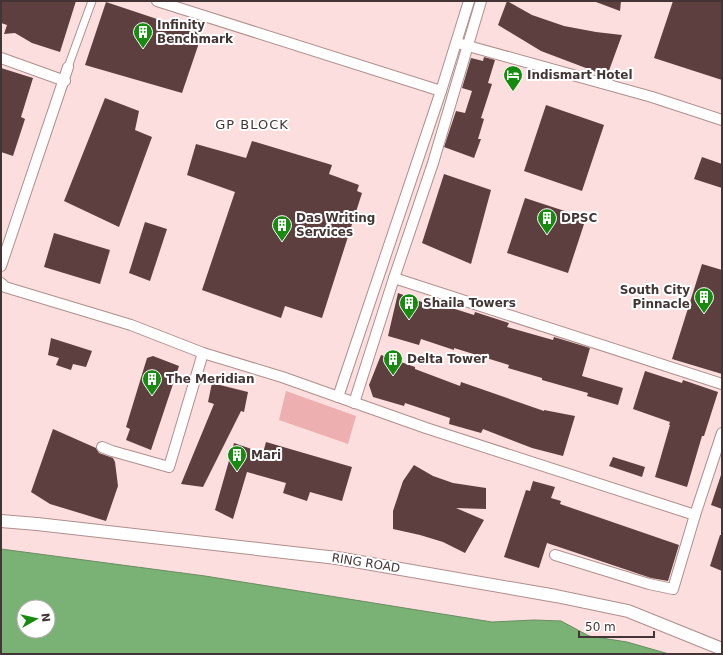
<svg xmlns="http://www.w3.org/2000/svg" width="723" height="655" font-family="'DejaVu Sans',sans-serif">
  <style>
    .green { fill: #edafb0 }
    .water { fill: #79b274; stroke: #698c61; fill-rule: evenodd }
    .building { fill: #5d3f40 }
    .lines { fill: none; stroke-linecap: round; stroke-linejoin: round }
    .pedestrian-casing { stroke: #b08e8e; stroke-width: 9 }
    .minor-casing { stroke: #b08e8e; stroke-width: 12 }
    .tertiary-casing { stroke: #b08e8e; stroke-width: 14 }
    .pedestrian { stroke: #fff; stroke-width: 7 }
    .minor { stroke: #fff; stroke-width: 10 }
    .tertiary { stroke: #fff; stroke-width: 12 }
    .labels { text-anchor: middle; stroke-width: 4; stroke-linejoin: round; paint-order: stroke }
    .poi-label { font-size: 12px; font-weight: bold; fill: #433535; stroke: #fff; text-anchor: start }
    .street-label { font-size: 12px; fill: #433535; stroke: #fff }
    .neighbourhood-label { font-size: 13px; letter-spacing: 1px; fill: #433535; stroke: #fff }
  </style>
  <rect width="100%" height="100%" fill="#fcdede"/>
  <!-- green -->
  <polygon class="green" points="286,391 356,416 348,444 279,420"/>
  <!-- water -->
  <path class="water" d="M1 549 205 576 492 622 534 620 561 621 589 636 627 642 669 654H1ZM24 607H48V631H24Z"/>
  <!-- building -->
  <g class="building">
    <polygon points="1,1 76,1 60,52 32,43 15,33 4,34 7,25 1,23"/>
    <polygon points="507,1 532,15 564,26 596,32 622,35 607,76 541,51 498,25"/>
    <polygon points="596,1 621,1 620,11 596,2"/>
    <polygon points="673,1 722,1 722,80 654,58"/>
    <polygon points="106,2 202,34 182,93 85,65"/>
    <polygon points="484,57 495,60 488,83 492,84 481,118 484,119 478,139 481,139 474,158 444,147 456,111 465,113 472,91 462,88 471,58 483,61"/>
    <polygon points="1,68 33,78 21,117 25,119 13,156 1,152"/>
    <polygon points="105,98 139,111 135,130 152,137 119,227 64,201"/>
    <polygon points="546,105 604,125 582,191 524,171"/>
    <polygon points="252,141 332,165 329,174 359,185 357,191 362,193 322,318 285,306 281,318 202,290 235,192 187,175 196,144 246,158"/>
    <polygon points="702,157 722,164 722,188 694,179"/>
    <polygon points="444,174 491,190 471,264 422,243"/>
    <polygon points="525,198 586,218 568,273 507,253"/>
    <polygon points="145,222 167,229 150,281 129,273"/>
    <polygon points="54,233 110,250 100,284 44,267"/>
    <polygon points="702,264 722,270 722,374 672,359"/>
    <polygon points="398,293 435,307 436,303 474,315 475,312 509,323 507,327 553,340 554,337 590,348 582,376 623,388 618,405 587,396 588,393 542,380 542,378 508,368 509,365 454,348 454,350 421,339 419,345 388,336"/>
    <polygon points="51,338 92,351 86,367 73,364 71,370 56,365 59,358 48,355"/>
    <polygon points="381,355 415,367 415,369 460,386 461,382 544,411 544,410 575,416 563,456 532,448 483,429 481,433 449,424 450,418 405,403 404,406 373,397 369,385"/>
    <polygon points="153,356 179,366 151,450 126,440 130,429 126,427 147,358"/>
    <polygon points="645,371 682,383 683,380 718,392 704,436 702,436 687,487 655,477 670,425 669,425 670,422 633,409"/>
    <polygon points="212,383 248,392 244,412 241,411 203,487 181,484 214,404 208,402"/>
    <polygon points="53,429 96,448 99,453 113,458 115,462 118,486 106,521 50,504 31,492"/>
    <polygon points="266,442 352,467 342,501 310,492 307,501 283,493 286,483 247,472 233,519 215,510 234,443 263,453"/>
    <polygon points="613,457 645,467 642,477 609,466"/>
    <polygon points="414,465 433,476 453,483 486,488 486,509 456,508 484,520 465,553 443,542 420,535 393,529 393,511 403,481"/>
    <polygon points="721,475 722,476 722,509 711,505"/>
    <polygon points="533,481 555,487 551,498 561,501 560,504 679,545 668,581 651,578 547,543 539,568 504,557 526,490 530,491"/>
    <polygon points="720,535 722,535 722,571 710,566"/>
  </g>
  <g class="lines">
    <!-- pedestrian casing -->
    <g class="pedestrian-casing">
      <polyline id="pedestrian" points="68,67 92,1"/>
    </g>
    <!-- minor casing -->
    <g class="minor-casing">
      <g id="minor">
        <polyline points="157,1 441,91"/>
        <polyline points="461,44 652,97 722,120"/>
        <polyline points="1,58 65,81"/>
        <polyline points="1,266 68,67"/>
        <polyline points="394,278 722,384"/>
        <polyline points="1,283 5,287 131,325 203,353 282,377 426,428 695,515"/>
        <polyline points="338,397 441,91 469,1"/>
        <polyline points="354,403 394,278 433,163 481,1"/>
        <polyline points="102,447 112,451 169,467 203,353"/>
        <polyline points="555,555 649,584 673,589 695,515 722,433"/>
      </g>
    </g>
    <!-- tertiary casing -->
    <g class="tertiary-casing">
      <polyline id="tertiary" points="1,521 37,524 337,558 556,596 628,611 722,649"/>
    </g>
    <!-- pedestrian -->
    <use href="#pedestrian" class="pedestrian"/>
    <!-- minor -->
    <use href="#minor" class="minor"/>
    <!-- tertiary -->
    <use href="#tertiary" class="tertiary"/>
  </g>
  <!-- icons -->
  <defs>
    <g id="building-pin" transform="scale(1)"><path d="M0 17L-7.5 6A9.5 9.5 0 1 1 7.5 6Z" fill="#168b0f" stroke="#fff"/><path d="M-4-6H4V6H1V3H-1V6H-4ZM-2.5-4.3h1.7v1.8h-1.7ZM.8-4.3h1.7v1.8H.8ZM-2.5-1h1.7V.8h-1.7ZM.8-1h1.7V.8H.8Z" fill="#fff"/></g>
    <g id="hotel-pin" transform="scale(1)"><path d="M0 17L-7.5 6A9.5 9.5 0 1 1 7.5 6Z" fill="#168b0f" stroke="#fff"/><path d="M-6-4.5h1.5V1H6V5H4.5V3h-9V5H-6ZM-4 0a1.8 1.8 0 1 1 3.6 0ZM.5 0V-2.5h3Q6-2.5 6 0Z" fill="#fff"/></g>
  </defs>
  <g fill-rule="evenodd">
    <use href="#building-pin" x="143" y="32"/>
    <use href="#hotel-pin" x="513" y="75"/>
    <use href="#building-pin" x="547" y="218"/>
    <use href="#building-pin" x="282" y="225"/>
    <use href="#building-pin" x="704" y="297"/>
    <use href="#building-pin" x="409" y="303"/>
    <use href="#building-pin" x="393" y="359"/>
    <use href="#building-pin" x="152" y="379"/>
    <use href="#building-pin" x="237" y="455"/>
  </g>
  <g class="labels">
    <!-- poi labels -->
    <g class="poi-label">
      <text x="157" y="29">Infinity<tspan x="157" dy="14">Benchmark</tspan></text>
      <text x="527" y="79">Indismart Hotel</text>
      <text x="296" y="222">Das Writing<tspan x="296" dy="14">Services</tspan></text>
      <text x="561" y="222">DPSC</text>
      <text x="690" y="294" text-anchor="end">South City<tspan x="690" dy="14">Pinnacle</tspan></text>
      <text x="423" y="307">Shaila Towers</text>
      <text x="407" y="363">Delta Tower</text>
      <text x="166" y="383">The Meridian</text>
      <text x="251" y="459">Mari</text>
    </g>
    <!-- street labels -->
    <g class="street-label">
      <text transform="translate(366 563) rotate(9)" y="4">RING ROAD</text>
    </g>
    <!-- neighbourhood labels -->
    <g class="neighbourhood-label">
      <text x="252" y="129">GP BLOCK</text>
    </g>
  </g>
  <!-- border -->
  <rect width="723" height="655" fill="none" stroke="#433535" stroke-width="4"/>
  <!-- north arrow -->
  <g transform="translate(36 619) rotate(82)"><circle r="19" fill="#ffffff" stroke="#b4aeae"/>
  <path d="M0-3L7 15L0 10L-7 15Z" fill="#168b0f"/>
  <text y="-6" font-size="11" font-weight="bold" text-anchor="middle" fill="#433535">N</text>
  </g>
  <!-- scale -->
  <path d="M579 631v6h75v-6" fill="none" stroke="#433535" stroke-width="2"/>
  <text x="585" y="631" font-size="12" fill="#433535" stroke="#ffffff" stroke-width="3" paint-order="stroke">50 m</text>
</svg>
